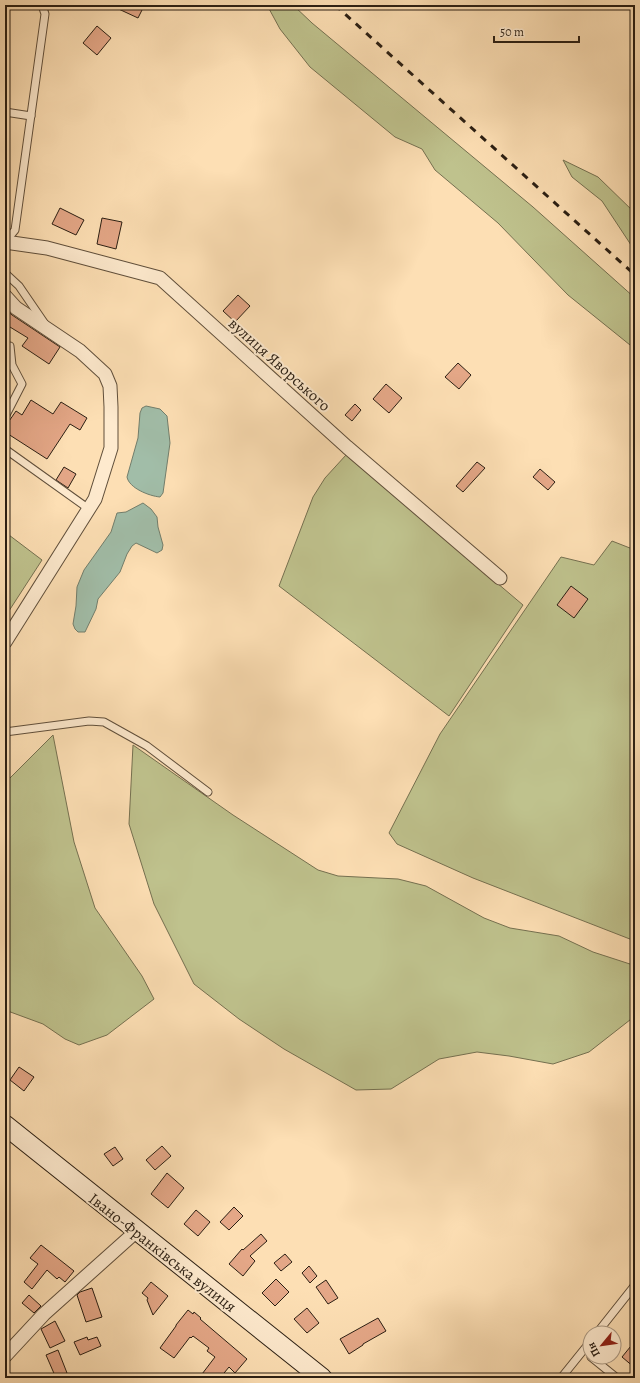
<svg xmlns="http://www.w3.org/2000/svg" width="640" height="1383" font-family="Alegreya,serif">
  <style>
    .green { fill: #bfc28d; stroke: #757050 }
    .water { fill: #a1bda8; stroke: #727e6c }
    .building { fill: #e4a787; stroke: #2b1f13 }
    .lines { fill: none; stroke-linecap: round; stroke-linejoin: round }
    .service-casing { stroke: #604f3b; stroke-width: 9 }
    .minor-casing { stroke: #604f3b; stroke-width: 15 }
    .secondary-casing { stroke: #2b1f13; stroke-width: 21 }
    .service { stroke: #feeace; stroke-width: 7 }
    .minor { stroke: #feeace; stroke-width: 13 }
    .secondary { stroke: #feeace; stroke-width: 19 }
    .rail { stroke: #2b1f13; stroke-width: 3; stroke-dasharray: 7 7; stroke-linecap: butt }
    .labels { text-anchor: middle; stroke-width: 4; stroke-linejoin: round; paint-order: stroke }
    .street-label { font-size: 16px; fill: #2b1f13; stroke: #feeace }
  </style>
  <rect width="100%" height="100%" fill="#fddfb4"/>
  <filter id="stains"><feTurbulence type="fractalNoise" baseFrequency=".005" numOctaves="4"/><feColorMatrix values="0 0 0 0 .2 0 0 0 0 .09 0 0 0 0 .02 0 0 0 .5 -.17"/></filter>
  <radialGradient id="worn" r=".72"><stop offset=".6" stop-color="#630" stop-opacity="0"/><stop offset="1" stop-color="#630" stop-opacity=".3"/></radialGradient>
  <!-- green -->
  <g class="green">
    <polygon points="267,5 293,5 312,23 533,207 635,298 635,349 568,295 498,223 435,170 422,149 395,137 310,67 280,29"/>
    <polygon points="563,160 598,177 635,213 635,251 602,201 572,177"/>
    <polygon points="346,455 523,605 449,716 279,586 313,497 325,478"/>
    <polygon points="5,532 42,560 5,617"/>
    <polygon points="612,541 635,550 635,941 473,878 397,844 389,833 440,734 561,557 594,565"/>
    <polygon points="53,735 74,842 95,908 142,976 154,999 107,1035 79,1045 65,1039 43,1024 5,1010 5,783"/>
    <polygon points="133,745 233,815 318,870 338,876 398,879 426,886 484,918 510,928 559,936 593,952 633,965 635,967 635,1016 589,1052 553,1064 509,1056 477,1052 439,1059 391,1089 356,1090 284,1049 239,1019 194,984 154,904 129,824"/>
  </g>
  <!-- water -->
  <g class="water">
    <path d="M146 406 160 409 167 416 170 443 163 493 160 497C149 496 129 488 127 477L138 438 140 413 142 408Z"/>
    <polygon points="143,503 151,509 157,517 158,527 163,545 162,550 157,553 136,543 132,546 127,554 120,572 98,599 96,609 85,632 78,632 75,629 73,624 76,606 77,587 84,570 111,532 117,513 126,512"/>
  </g>
  <!-- building -->
  <g class="building">
    <polygon points="110,5 137,5 143,8 138,18"/>
    <polygon points="97,26 111,38 97,55 83,43"/>
    <polygon points="60,208 84,220 76,235 52,224"/>
    <polygon points="102,218 122,222 116,249 97,244"/>
    <polygon points="238,295 250,306 235,322 223,311"/>
    <polygon points="5,309 12,315 60,347 49,364 22,346 28,338 5,324"/>
    <polygon points="458,363 471,375 459,389 445,377"/>
    <polygon points="386,384 402,398 389,413 373,399"/>
    <polygon points="31,400 53,414 61,402 87,418 80,430 70,424 47,459 5,432 5,427 16,411 22,415"/>
    <polygon points="355,404 361,410 352,421 345,415"/>
    <polygon points="477,462 485,468 463,492 456,486"/>
    <polygon points="64,467 76,474 68,488 56,480"/>
    <polygon points="540,469 555,482 548,490 533,477"/>
    <polygon points="571,586 588,599 574,618 557,605"/>
    <polygon points="19,1067 34,1077 24,1091 10,1080"/>
    <polygon points="162,1146 171,1156 155,1170 146,1160"/>
    <polygon points="115,1147 123,1159 113,1166 104,1154"/>
    <polygon points="167,1173 184,1188 168,1208 151,1194"/>
    <polygon points="234,1207 243,1216 229,1230 220,1222"/>
    <polygon points="196,1210 210,1222 198,1236 184,1224"/>
    <polygon points="261,1234 267,1241 250,1256 255,1261 243,1276 229,1264 242,1249 243,1250"/>
    <polygon points="41,1245 74,1271 65,1282 59,1277 57,1279 47,1270 32,1289 24,1282 38,1264 30,1258"/>
    <polygon points="285,1254 292,1262 281,1271 274,1263"/>
    <polygon points="309,1266 317,1276 310,1283 302,1273"/>
    <polygon points="276,1279 289,1292 275,1306 262,1293"/>
    <polygon points="326,1280 338,1298 328,1304 316,1287"/>
    <polygon points="151,1282 168,1296 153,1315 147,1300 148,1298 142,1293"/>
    <polygon points="92,1288 102,1317 86,1322 77,1295 80,1292"/>
    <polygon points="29,1295 41,1306 34,1313 22,1303"/>
    <polygon points="307,1308 319,1323 307,1333 294,1319"/>
    <polygon points="188,1310 193,1314 194,1312 201,1318 200,1319 247,1359 235,1373 229,1367 220,1378 199,1378 215,1357 207,1351 209,1348 193,1336 191,1338 190,1337 174,1358 160,1348 176,1326 176,1325"/>
    <polygon points="378,1318 386,1331 363,1344 363,1345 349,1354 340,1339"/>
    <polygon points="55,1321 65,1341 50,1348 41,1329"/>
    <polygon points="87,1337 88,1340 97,1337 101,1346 80,1355 74,1342"/>
    <polygon points="635,1341 635,1368 622,1357"/>
    <polygon points="58,1350 67,1373 56,1378 46,1355"/>
  </g>
  <g class="lines">
    <!-- service casing -->
    <g class="service-casing">
      <g id="service">
        <polyline points="5,112 31,116"/>
        <polyline points="5,242 15,230 45,14 42,5"/>
        <polyline points="5,273 19,286 45,324"/>
        <polyline points="5,417 22,384 12,365 10,346"/>
        <polyline points="5,449 89,509"/>
        <polyline points="5,732 89,721 104,722 147,746 208,792"/>
        <polyline points="597,1333 635,1285"/>
        <polyline points="591,1357 617,1378"/>
        <polyline points="561,1378 590,1342"/>
      </g>
    </g>
    <!-- minor casing -->
    <g class="minor-casing">
      <g id="minor">
        <polyline points="5,242 47,248 160,278 347,447 500,578"/>
        <polyline points="5,296 16,308 80,351 105,374 110,386 111,407 111,448 95,499 5,642"/>
        <polyline points="5,1356 44,1314 130,1237 135,1230"/>
      </g>
    </g>
    <!-- secondary casing -->
    <g class="secondary-casing">
      <polyline id="secondary" points="5,1125 322,1378"/>
    </g>
    <!-- service -->
    <use href="#service" class="service"/>
    <!-- minor -->
    <use href="#minor" class="minor"/>
    <!-- secondary -->
    <use href="#secondary" class="secondary"/>
    <!-- rail -->
    <polyline class="rail" points="335,5 635,275"/>
  </g>
  <g class="labels">
    <!-- street labels -->
    <g class="street-label">
      <text transform="translate(280 364) rotate(42)" y="6">вулиця Яворського</text>
      <text transform="translate(163 1252) rotate(38)" y="6">Івано-Франківська вулиця</text>
    </g>
  </g>
  <!-- margin -->
  <rect width="640" height="1383" fill="none" stroke="#fddfb4" stroke-width="20"/>
  <rect x="6" y="6" width="628" height="1371" fill="none" stroke="#2b1f13" stroke-width="2"/>
  <rect x="10" y="10" width="620" height="1363" fill="none" stroke="#2b1f13"/>
  <!-- north arrow -->
  <g transform="translate(602 1345) rotate(241)"><circle r="19" fill="#feeace" stroke="#aa9983"/>
  <path d="M0-3L7 15L0 10L-7 15Z" fill="#8f2418"/>
  <text y="-6" font-size="11" font-weight="bold" text-anchor="middle" fill="#2b1f13">Пн</text>
  </g>
  <!-- scale -->
  <path d="M494 36v6h85v-6" fill="none" stroke="#2b1f13" stroke-width="2"/>
  <text x="500" y="36" font-size="12" fill="#2b1f13" stroke="#feeace" stroke-width="3" paint-order="stroke">50 m</text>
  <rect width="100%" height="100%" filter="url(#stains)"/>
  <rect width="100%" height="100%" fill="url(#worn)"/>
</svg>
